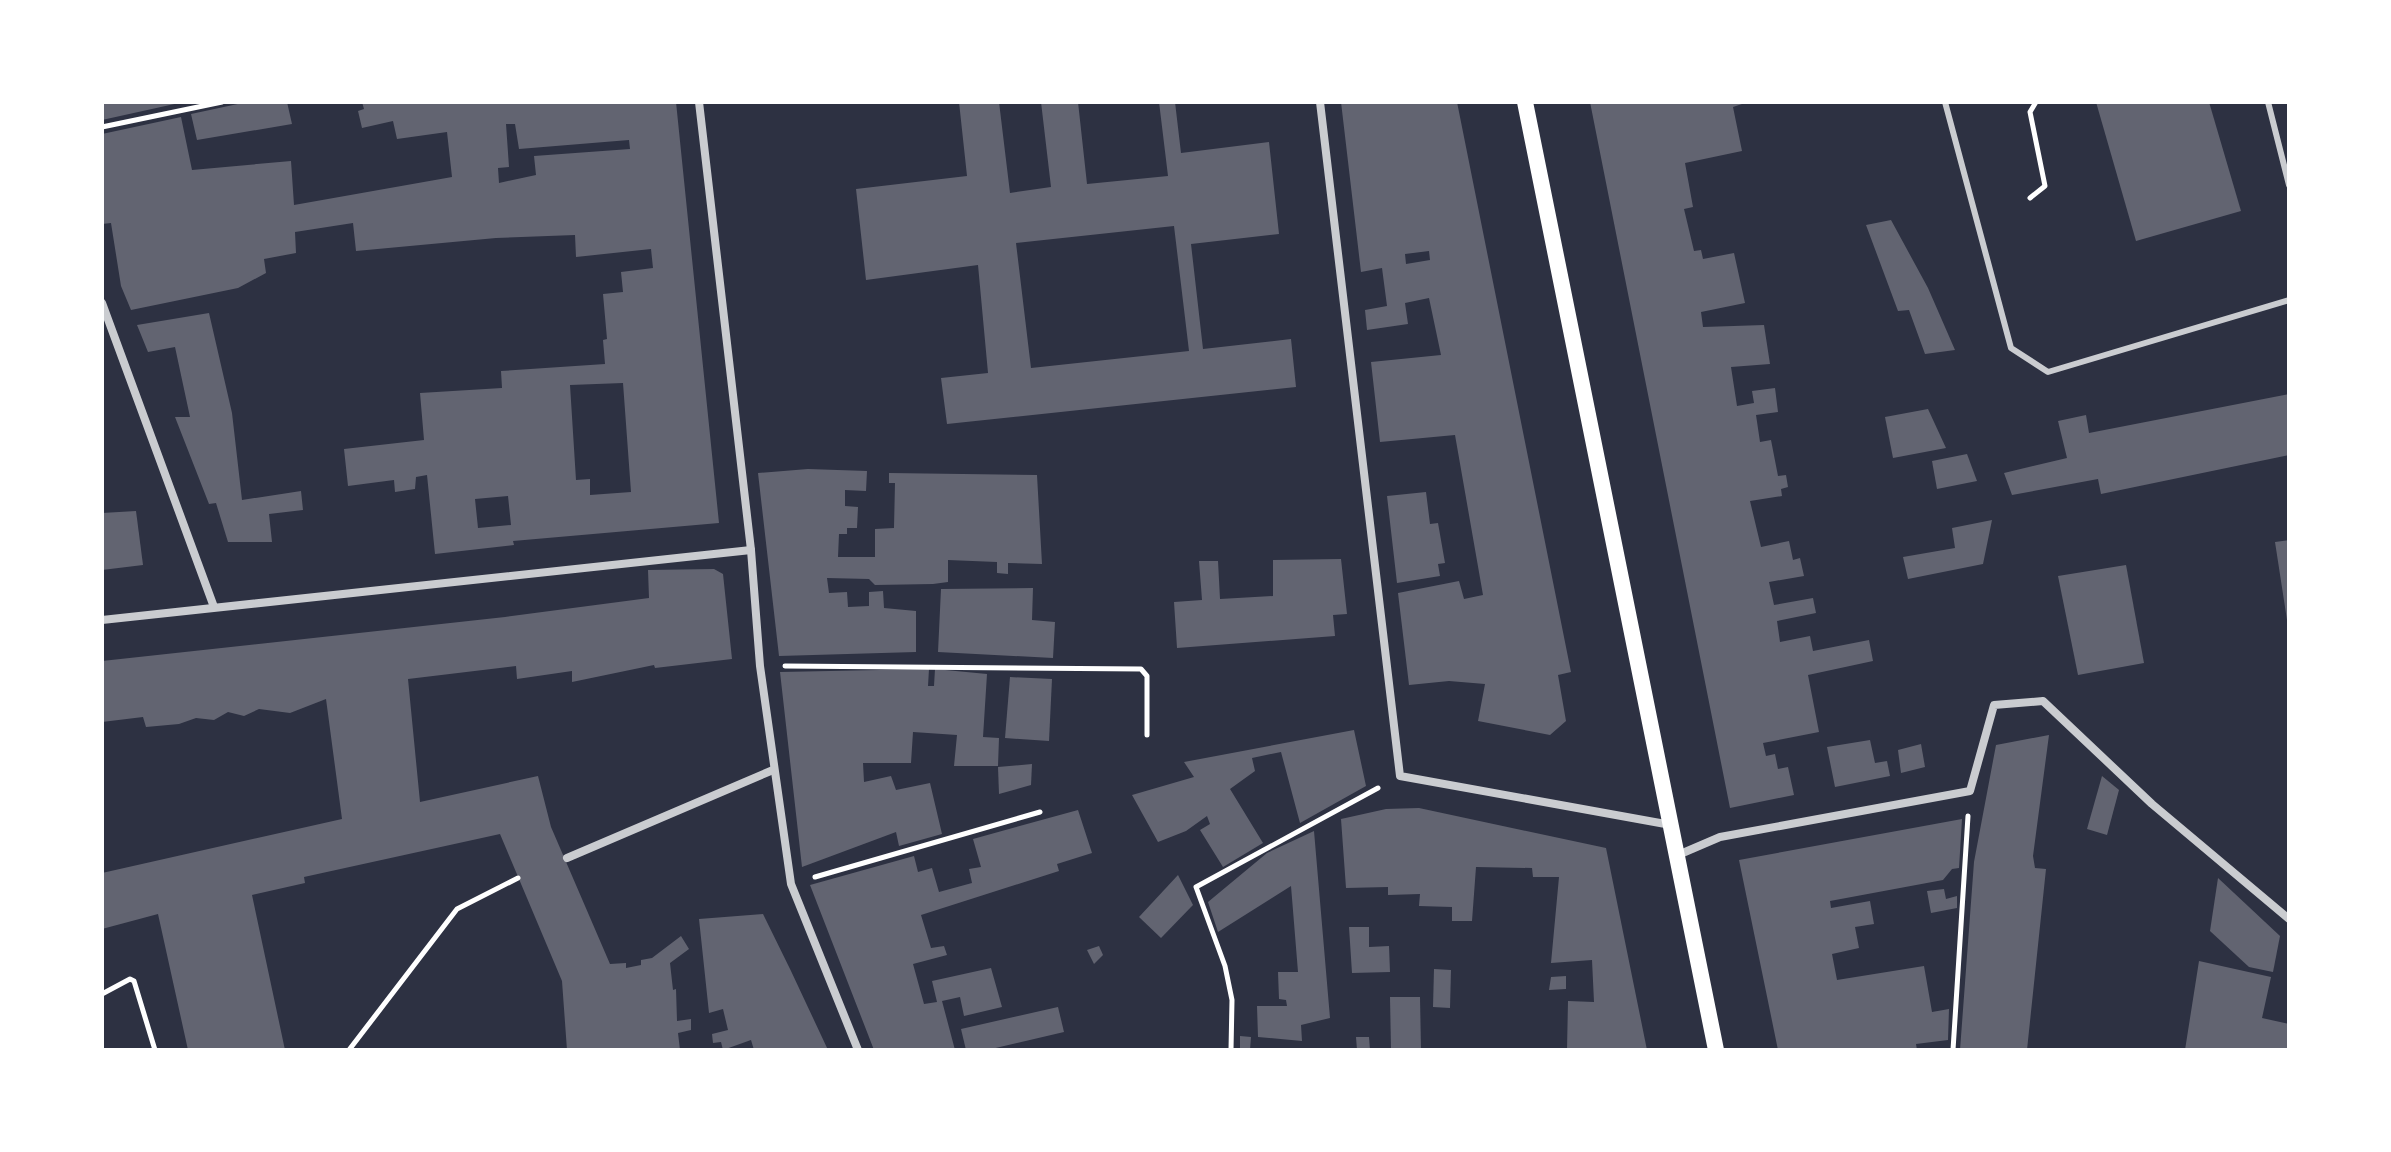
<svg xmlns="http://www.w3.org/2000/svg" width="2391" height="1152" font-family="'IBM Plex Sans',sans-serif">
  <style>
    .building { fill: #626471; fill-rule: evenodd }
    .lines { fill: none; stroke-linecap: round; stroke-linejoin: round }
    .path { stroke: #fff; stroke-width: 5 }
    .service { stroke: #caccd0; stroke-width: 6 }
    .minor { stroke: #caccd0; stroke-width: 8 }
    .secondary { stroke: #fff; stroke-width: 16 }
  </style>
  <rect width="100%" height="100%" fill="#2d3142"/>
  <!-- building -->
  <g class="building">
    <polygon points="102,102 179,102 179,103 102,120"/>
    <polygon points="247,102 287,102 292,124 197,140 191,114"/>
    <path d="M362 102H676L719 523 513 541 514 545 435 554 427 475 416 477 415 489 395 492 394 480 348 486 344 449 424 440 420 393 502 388 501 371 605 364 603 340 607 339 603 294 623 292 621 272 653 268 651 249 576 257 575 235 496 238 356 251 353 223 295 232 296 253 264 259 266 273 238 288 131 310 121 286 111 223 102 224V134L181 117 192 170 291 161 294 205 452 177 447 132 397 139 393 121 362 128 358 111 364 109ZM506 124H515L519 149 629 140 630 149 534 156 536 175 499 183 498 168 509 167ZM623 383 631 492 590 495V479L576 480 570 385ZM508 496 511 525 478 528 475 499Z"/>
    <path d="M959 102H999L1010 193 1051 187 1041 102H1078L1087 184 1168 176 1159 102H1175L1181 153 1269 142 1279 234 1191 244 1203 349 1291 339 1296 387 947 424 941 378 988 373 978 265 866 280 856 189 967 176ZM1174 226 1189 351 1031 368 1016 243Z"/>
    <path d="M1341 102H1457L1571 672 1558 675 1566 721 1550 735 1478 721 1485 684 1449 681 1409 685 1398 593 1459 581 1464 599 1483 595 1455 435 1380 442 1371 362 1441 355 1429 298 1405 303 1408 324 1367 330 1365 310 1387 306 1382 268 1361 272ZM1429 251 1430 260 1406 264 1405 254Z"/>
    <polygon points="1590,102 1748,102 1733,107 1742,151 1685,163 1693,207 1684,209 1694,251 1701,250 1703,259 1734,253 1745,303 1701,312 1703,327 1764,325 1770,364 1731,367 1737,406 1754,403 1752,391 1775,388 1778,412 1756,415 1760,442 1771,440 1778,476 1786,475 1788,487 1781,489 1782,496 1750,501 1761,547 1789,541 1793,560 1800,558 1804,576 1769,582 1774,605 1813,598 1816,613 1777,621 1780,642 1810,636 1813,651 1869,640 1873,661 1808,675 1819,732 1763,743 1766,756 1775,754 1778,769 1788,767 1794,795 1730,808"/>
    <polygon points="2096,102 2209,102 2241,211 2136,241"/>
    <polygon points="1891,220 1928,288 1955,350 1925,354 1909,310 1898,311 1866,225"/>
    <polygon points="209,313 232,413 242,500 301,491 303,510 269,514 272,542 228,542 216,503 209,504 175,417 190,417 175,347 148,352 137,325"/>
    <polygon points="2289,394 2289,455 2101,494 2098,479 2012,495 2004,473 2067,458 2058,421 2086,415 2089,433"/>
    <polygon points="1928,409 1946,448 1893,458 1885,417"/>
    <polygon points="1967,454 1977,481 1937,489 1932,461"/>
    <polygon points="808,469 867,471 866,491 845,490 845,506 858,507 857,528 847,528 847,534 839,534 838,557 875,557 875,529 894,528 895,483 889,483 889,473 1037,475 1042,564 1008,563 1008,574 997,573 997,562 948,560 948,582 933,584 875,585 869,579 827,578 829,593 847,592 848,607 869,606 869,592 883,591 884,608 916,611 916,652 779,656 758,473"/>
    <polygon points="1426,492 1430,524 1438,523 1445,563 1438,564 1440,576 1397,583 1387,496"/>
    <polygon points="136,511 143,565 102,570 102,513"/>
    <polygon points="1992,520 1983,564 1908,579 1903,557 1955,548 1952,528"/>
    <polygon points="2289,540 2289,620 2287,620 2275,542"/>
    <polygon points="1341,559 1347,614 1333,615 1335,636 1177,648 1174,602 1202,600 1199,561 1218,561 1220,599 1273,596 1273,560"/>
    <polygon points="2126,565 2144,663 2078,675 2058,576"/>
    <polygon points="714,569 723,574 732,659 655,668 654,665 572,682 572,671 517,679 516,666 408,679 420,802 538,776 551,827 610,964 626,963 626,968 641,965 641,960 652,958 681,936 689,949 670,963 673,990 676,989 677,1021 691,1019 691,1030 678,1033 680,1050 567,1050 562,981 500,834 304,877 305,883 252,895 285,1050 188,1050 158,914 102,929 102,873 342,819 326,699 290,713 259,709 244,716 228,712 214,720 196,718 179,724 146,727 143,717 102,722 102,661 505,617 649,598 648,570"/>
    <polygon points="1033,588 1032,620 1055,622 1053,658 938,652 941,589"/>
    <polygon points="929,669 928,686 934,686 935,669 987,674 983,737 999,738 998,766 954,766 957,735 913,732 911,763 863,763 864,782 891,776 896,790 930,783 942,834 899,846 896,832 802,867 780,672"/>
    <polygon points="1010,677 1052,679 1049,741 1005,738"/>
    <polygon points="1354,730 1366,786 1300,823 1281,752 1252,758 1255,771 1230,789 1263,843 1223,867 1200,830 1210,824 1207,816 1186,831 1158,842 1132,795 1194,777 1184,762"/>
    <polygon points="2049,735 2033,856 2035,868 2046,869 2027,1050 1960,1050 1974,862 1996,745"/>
    <polygon points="1870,740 1875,763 1887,761 1890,776 1835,787 1827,747"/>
    <polygon points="1921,744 1925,767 1901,773 1898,750"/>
    <polygon points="1032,764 1031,785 999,794 998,767"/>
    <polygon points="2102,776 2119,790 2107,835 2087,829"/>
    <polygon points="1419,808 1606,848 1647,1050 1567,1050 1568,1001 1594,1002 1592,960 1551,963 1559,877 1533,877 1532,868 1476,867 1472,921 1452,921 1452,907 1419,906 1420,894 1388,895 1388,887 1346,888 1341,819 1386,809"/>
    <polygon points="1078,810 1092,853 1057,864 1059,871 921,915 931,948 944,946 947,955 913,964 924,1004 937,1002 932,981 991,968 1002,1007 964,1016 960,997 942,1001 955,1050 874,1050 810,885 914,856 918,872 932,868 939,892 972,883 969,869 981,867 973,839"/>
    <polygon points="1962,819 1959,868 1952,869 1943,880 1830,901 1831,908 1870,901 1874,924 1855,927 1859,948 1832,954 1837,980 1924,966 1932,1012 1949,1009 1948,1040 1916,1044 1917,1050 1778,1050 1739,860"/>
    <polygon points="1314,831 1330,1018 1301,1025 1302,1041 1258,1037 1257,1006 1287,1006 1286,1000 1279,999 1278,972 1298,972 1291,886 1218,932 1208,902 1267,853"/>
    <polygon points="1178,875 1193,905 1161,938 1139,917"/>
    <polygon points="2218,878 2280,936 2273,972 2249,967 2210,931"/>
    <polygon points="1944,889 1946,899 1957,896 1957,908 1931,913 1927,891"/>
    <polygon points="763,914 791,971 828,1050 754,1050 751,1040 723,1050 721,1042 713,1043 712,1034 728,1030 723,1009 709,1013 699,919"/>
    <polygon points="1349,927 1369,927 1369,947 1389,946 1390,972 1352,973"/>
    <polygon points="1099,946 1103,955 1094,964 1087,950"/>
    <polygon points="2199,961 2271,977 2262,1018 2289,1024 2289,1050 2185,1050"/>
    <polygon points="1434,969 1451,970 1450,1008 1433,1007"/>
    <polygon points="1566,976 1566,989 1549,990 1551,977"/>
    <polygon points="1390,997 1420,997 1421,1050 1391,1050"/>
    <polygon points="1058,1007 1064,1032 987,1050 966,1050 961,1029"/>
    <polygon points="1240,1036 1251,1037 1250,1050 1240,1050"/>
    <polygon points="1356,1037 1369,1037 1370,1050 1357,1050"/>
  </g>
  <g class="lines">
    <!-- path -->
    <g class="path">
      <polyline points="102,127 222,102"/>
      <polyline points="2030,198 2045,186 2030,112 2036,102"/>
      <polyline points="785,666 1141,669 1147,676 1147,735"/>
      <polyline points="815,877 1040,812"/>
      <polyline points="102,994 130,979 134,981 155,1050"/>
      <polyline points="349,1050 457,909 518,878"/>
      <polyline points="1231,1050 1232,1000 1225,966 1196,887 1378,788"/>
      <polyline points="1953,1050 1968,816"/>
    </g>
    <!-- service -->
    <g class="service">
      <polyline points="1945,102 2011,348 2048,372 2289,300"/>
      <polyline points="2268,102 2289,185"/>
    </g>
    <!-- minor -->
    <g class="minor">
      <polyline points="699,102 751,550 760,666 791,884 858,1050"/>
      <polyline points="1320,102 1400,776 1671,825"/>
      <polyline points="102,303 214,607"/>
      <polyline points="102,620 751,550"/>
      <polyline points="1678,855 1720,837 1970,791 1994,705 2043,701 2152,804 2289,919"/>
      <polyline points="567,858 773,770"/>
    </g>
    <!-- secondary -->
    <polyline class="secondary" points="1525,102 1716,1050"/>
  </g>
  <!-- border -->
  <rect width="2391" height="1152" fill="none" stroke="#ffffff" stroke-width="208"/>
</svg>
